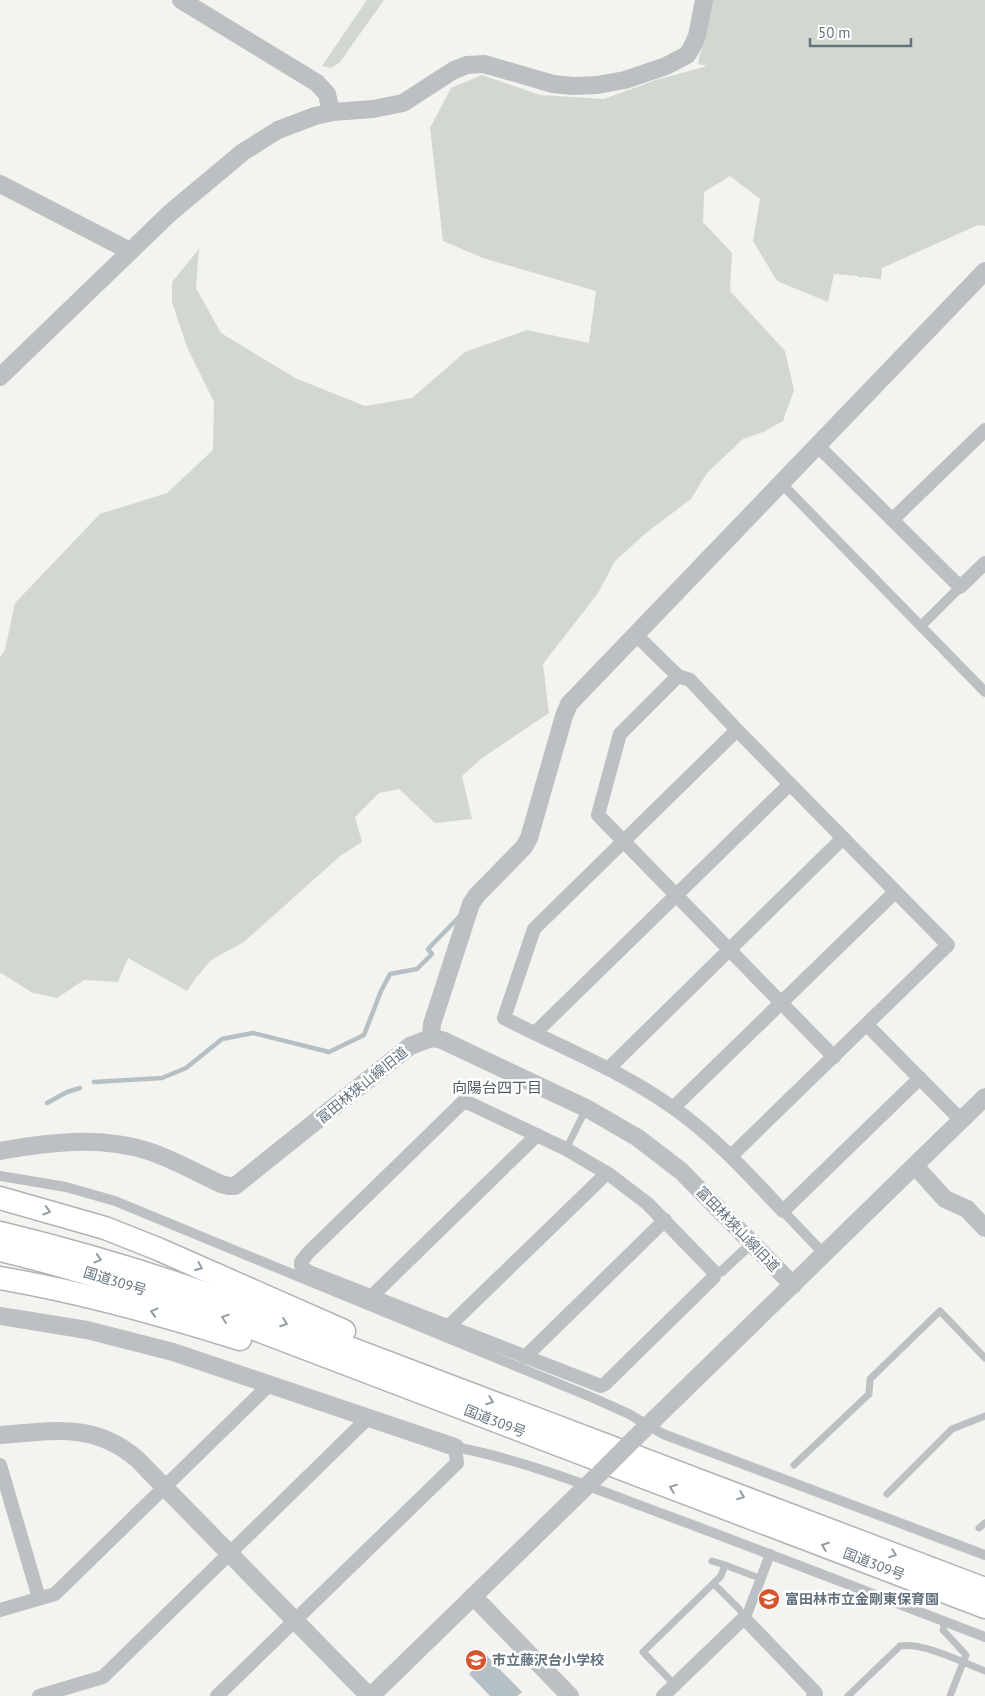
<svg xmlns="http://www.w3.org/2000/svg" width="985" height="1696" font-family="'PT Sans','Noto Sans JP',sans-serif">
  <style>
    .green { fill: #d2d8cf }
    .water { fill: #b5c0c4 }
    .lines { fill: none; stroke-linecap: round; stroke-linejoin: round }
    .stream { stroke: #b5c0c4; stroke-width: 4.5 }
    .trunk-casing { stroke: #afb3b6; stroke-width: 25 }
    .service { stroke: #bcc0c3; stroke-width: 7 }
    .pedestrian { stroke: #bcc0c3; stroke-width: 10 }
    .minor { stroke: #bcc0c3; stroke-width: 14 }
    .tertiary { stroke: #bcc0c3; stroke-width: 18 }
    .trunk { stroke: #fff; stroke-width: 22 }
    .tertiary-bridge { stroke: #bcc0c3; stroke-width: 18 }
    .oneway { stroke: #929da5 }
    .labels { text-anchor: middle; stroke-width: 5; stroke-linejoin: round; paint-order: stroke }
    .street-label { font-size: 14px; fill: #64737f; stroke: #fff }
    .poi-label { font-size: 14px; font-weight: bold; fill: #64737f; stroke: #fff; text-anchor: start }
    .neighbourhood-label { font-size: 15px; fill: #525c64; stroke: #fff }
  </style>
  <rect width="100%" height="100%" fill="#f3f3ef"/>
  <!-- green -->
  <g class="green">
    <polygon points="367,0 384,0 340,62 331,68 322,66"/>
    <polygon points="712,0 985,0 985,226 978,225 882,268 881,279 863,277 860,278 858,276 834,274 828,302 777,281 753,241 760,199 730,176 704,192 703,222 732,253 730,291 785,351 794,390 783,421 763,432 743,439 707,473 691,499 646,533 615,561 598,593 543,664 549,713 482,758 462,776 472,819 435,823 399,789 379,793 355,817 362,842 340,856 244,942 211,960 196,978 187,991 128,958 118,982 84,980 57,998 33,993 1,973 0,974 0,657 5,650 15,603 100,514 167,493 213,450 214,402 187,347 172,302 172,282 199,249 196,288 221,333 295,378 365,406 412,398 465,352 527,330 589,343 596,291 483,258 443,241 430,128 451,88 482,75 540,95 604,99 656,80 707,66 698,64"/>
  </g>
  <!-- water -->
  <polygon class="water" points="487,1656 522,1692 517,1696 490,1696 469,1674"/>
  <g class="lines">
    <!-- stream -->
    <g class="stream">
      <polyline points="94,1082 162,1078 186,1068 222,1039 253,1033 329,1052 364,1035 381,991 390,974 417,969 432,954 428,949 459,917"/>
      <polyline points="47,1103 67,1092 80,1088"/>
    </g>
    <!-- trunk casing -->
    <g class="trunk-casing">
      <g id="trunk">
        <polyline points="0,1198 105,1228 158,1249 344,1331"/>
        <path d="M0 1233C70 1250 139 1270 207 1294L985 1589"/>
        <path d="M0 1250C81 1269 160 1295 239 1323L985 1607"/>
        <path d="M0 1278C82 1292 161 1314 240 1339"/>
      </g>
    </g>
    <!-- service -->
    <g class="service">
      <polyline points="566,1149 586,1109"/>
      <polyline points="794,1465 869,1394 870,1379 940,1311 985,1358"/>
      <polyline points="887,1494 952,1429 985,1416"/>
      <polyline points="979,1528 985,1523"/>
      <polyline points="712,1561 725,1565"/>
      <polyline points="714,1584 740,1610 744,1618"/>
      <polyline points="945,1622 943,1630 966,1655 950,1696"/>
      <polyline points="675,1685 643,1652 721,1576 725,1565 754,1576"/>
      <path d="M848 1696 900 1646C923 1642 962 1662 985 1671"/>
    </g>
    <!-- pedestrian -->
    <g class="pedestrian">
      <polyline points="781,483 985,692"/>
      <polyline points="921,626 960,587"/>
      <polyline points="0,1176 66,1187 115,1201 591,1397 629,1414 663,1434 985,1555"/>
      <polyline points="783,1211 824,1254"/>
      <polyline points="714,1274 722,1271 752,1243"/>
      <path d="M455 1447C529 1461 600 1491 671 1517 776 1556 880 1597 985 1637"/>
      <polyline points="744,1618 748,1612 770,1554"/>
    </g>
    <!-- minor -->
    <g class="minor">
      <polyline points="817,445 960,587 985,563"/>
      <polyline points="892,520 985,430"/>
      <polyline points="636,635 678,676 690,680 737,730 948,945 731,1156"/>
      <polyline points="678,676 620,734 598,815 834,1057"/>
      <path d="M737 730 534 929 504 1018C560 1047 620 1070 672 1107 714 1136 748 1174 783 1211L920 1078"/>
      <polyline points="867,1025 961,1120"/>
      <polyline points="535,1033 790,784"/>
      <polyline points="608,1069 843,838"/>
      <polygon points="463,1102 471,1104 566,1149 610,1175 648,1204 714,1272 714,1277 605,1384 601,1386 309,1272 301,1266 301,1262 308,1253"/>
      <polyline points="674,1107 895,892"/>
      <polyline points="372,1296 537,1135"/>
      <polyline points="448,1327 607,1173"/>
      <polyline points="525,1357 665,1220"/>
      <polyline points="0,1465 39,1598"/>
      <polyline points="0,1610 55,1594 269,1385"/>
      <polyline points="39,1696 103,1677 368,1418"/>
      <polyline points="217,1696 457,1463 455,1447"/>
      <polyline points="663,1696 744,1618 816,1693 813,1696"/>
    </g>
    <!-- tertiary -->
    <g class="tertiary">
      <polyline points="181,0 317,83 327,94 331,112"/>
      <polyline points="0,184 130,251"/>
      <polyline points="0,377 170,213 243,152 278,130 315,116 333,112 373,109 403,103 454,70 467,65 484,64 553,84 573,86 597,85 625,80 666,66 687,55 691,49 697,36 704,0"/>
      <polyline points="431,1038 432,1024 471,904 477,895 524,847 529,838 564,716 569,704 985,271"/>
      <path d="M0 1151C47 1142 101 1136 148 1151 173 1159 197 1173 221 1184L229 1186H235L410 1046 431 1038 442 1040 588 1109 638 1138 681 1171 793 1285"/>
      <polyline points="915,1166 945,1199 967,1209 985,1228"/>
      <polyline points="0,1316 87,1330 173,1352 455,1447"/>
      <path d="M0 1435C53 1431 94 1422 137 1459L369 1696"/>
      <polyline points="635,1438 985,1097"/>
      <polyline points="473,1596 570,1696"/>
      <polyline points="371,1696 600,1473"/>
    </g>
    <!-- trunk -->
    <use href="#trunk" class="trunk"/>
    <!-- tertiary-bridge -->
    <polyline class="tertiary-bridge" points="600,1473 635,1438"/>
  </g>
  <!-- one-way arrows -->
  <defs><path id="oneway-chevron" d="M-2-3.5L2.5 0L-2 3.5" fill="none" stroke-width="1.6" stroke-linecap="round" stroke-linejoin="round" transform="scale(1.25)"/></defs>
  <g class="oneway">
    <use href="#oneway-chevron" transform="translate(47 1211) rotate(16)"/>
    <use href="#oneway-chevron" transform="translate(98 1259) rotate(17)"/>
    <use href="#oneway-chevron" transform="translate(199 1267) rotate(24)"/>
    <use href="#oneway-chevron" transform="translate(154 1312) rotate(-164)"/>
    <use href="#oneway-chevron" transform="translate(225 1318) rotate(-161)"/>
    <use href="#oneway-chevron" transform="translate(284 1323) rotate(20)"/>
    <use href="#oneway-chevron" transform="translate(490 1401) rotate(21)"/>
    <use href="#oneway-chevron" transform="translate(673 1488) rotate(-159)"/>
    <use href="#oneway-chevron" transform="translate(741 1496) rotate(21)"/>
    <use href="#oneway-chevron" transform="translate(825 1546) rotate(-159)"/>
    <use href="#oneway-chevron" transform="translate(893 1554) rotate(21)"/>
  </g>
  <!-- icons -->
  <defs>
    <g id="school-disc" transform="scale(1.125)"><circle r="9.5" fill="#d6552d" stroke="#fff"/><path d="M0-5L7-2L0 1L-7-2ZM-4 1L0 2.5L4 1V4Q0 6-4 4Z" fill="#fff"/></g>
  </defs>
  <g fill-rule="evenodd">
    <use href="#school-disc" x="769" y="1599"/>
    <use href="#school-disc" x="476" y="1660"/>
  </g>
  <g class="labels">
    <!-- street labels -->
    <g class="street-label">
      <text transform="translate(362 1085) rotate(-39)" y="5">富田林狭山線旧道</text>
      <text transform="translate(738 1229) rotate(46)" y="5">富田林狭山線旧道</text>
      <text transform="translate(115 1281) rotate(17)" y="5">国道309号</text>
      <text transform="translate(495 1421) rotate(21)" y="5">国道309号</text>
      <text transform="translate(874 1564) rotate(21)" y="5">国道309号</text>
    </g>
    <!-- poi labels -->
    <g class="poi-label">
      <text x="785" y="1604">富田林市立金剛東保育園</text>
      <text x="492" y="1665">市立藤沢台小学校</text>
    </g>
    <!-- neighbourhood labels -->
    <g class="neighbourhood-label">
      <text x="497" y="1093">向陽台四丁目</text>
    </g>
  </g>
  <!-- scale -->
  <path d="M810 38v8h101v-8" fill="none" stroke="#64737f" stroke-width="2.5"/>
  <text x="818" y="38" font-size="15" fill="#64737f" stroke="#ffffff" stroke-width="4" paint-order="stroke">50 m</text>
</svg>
